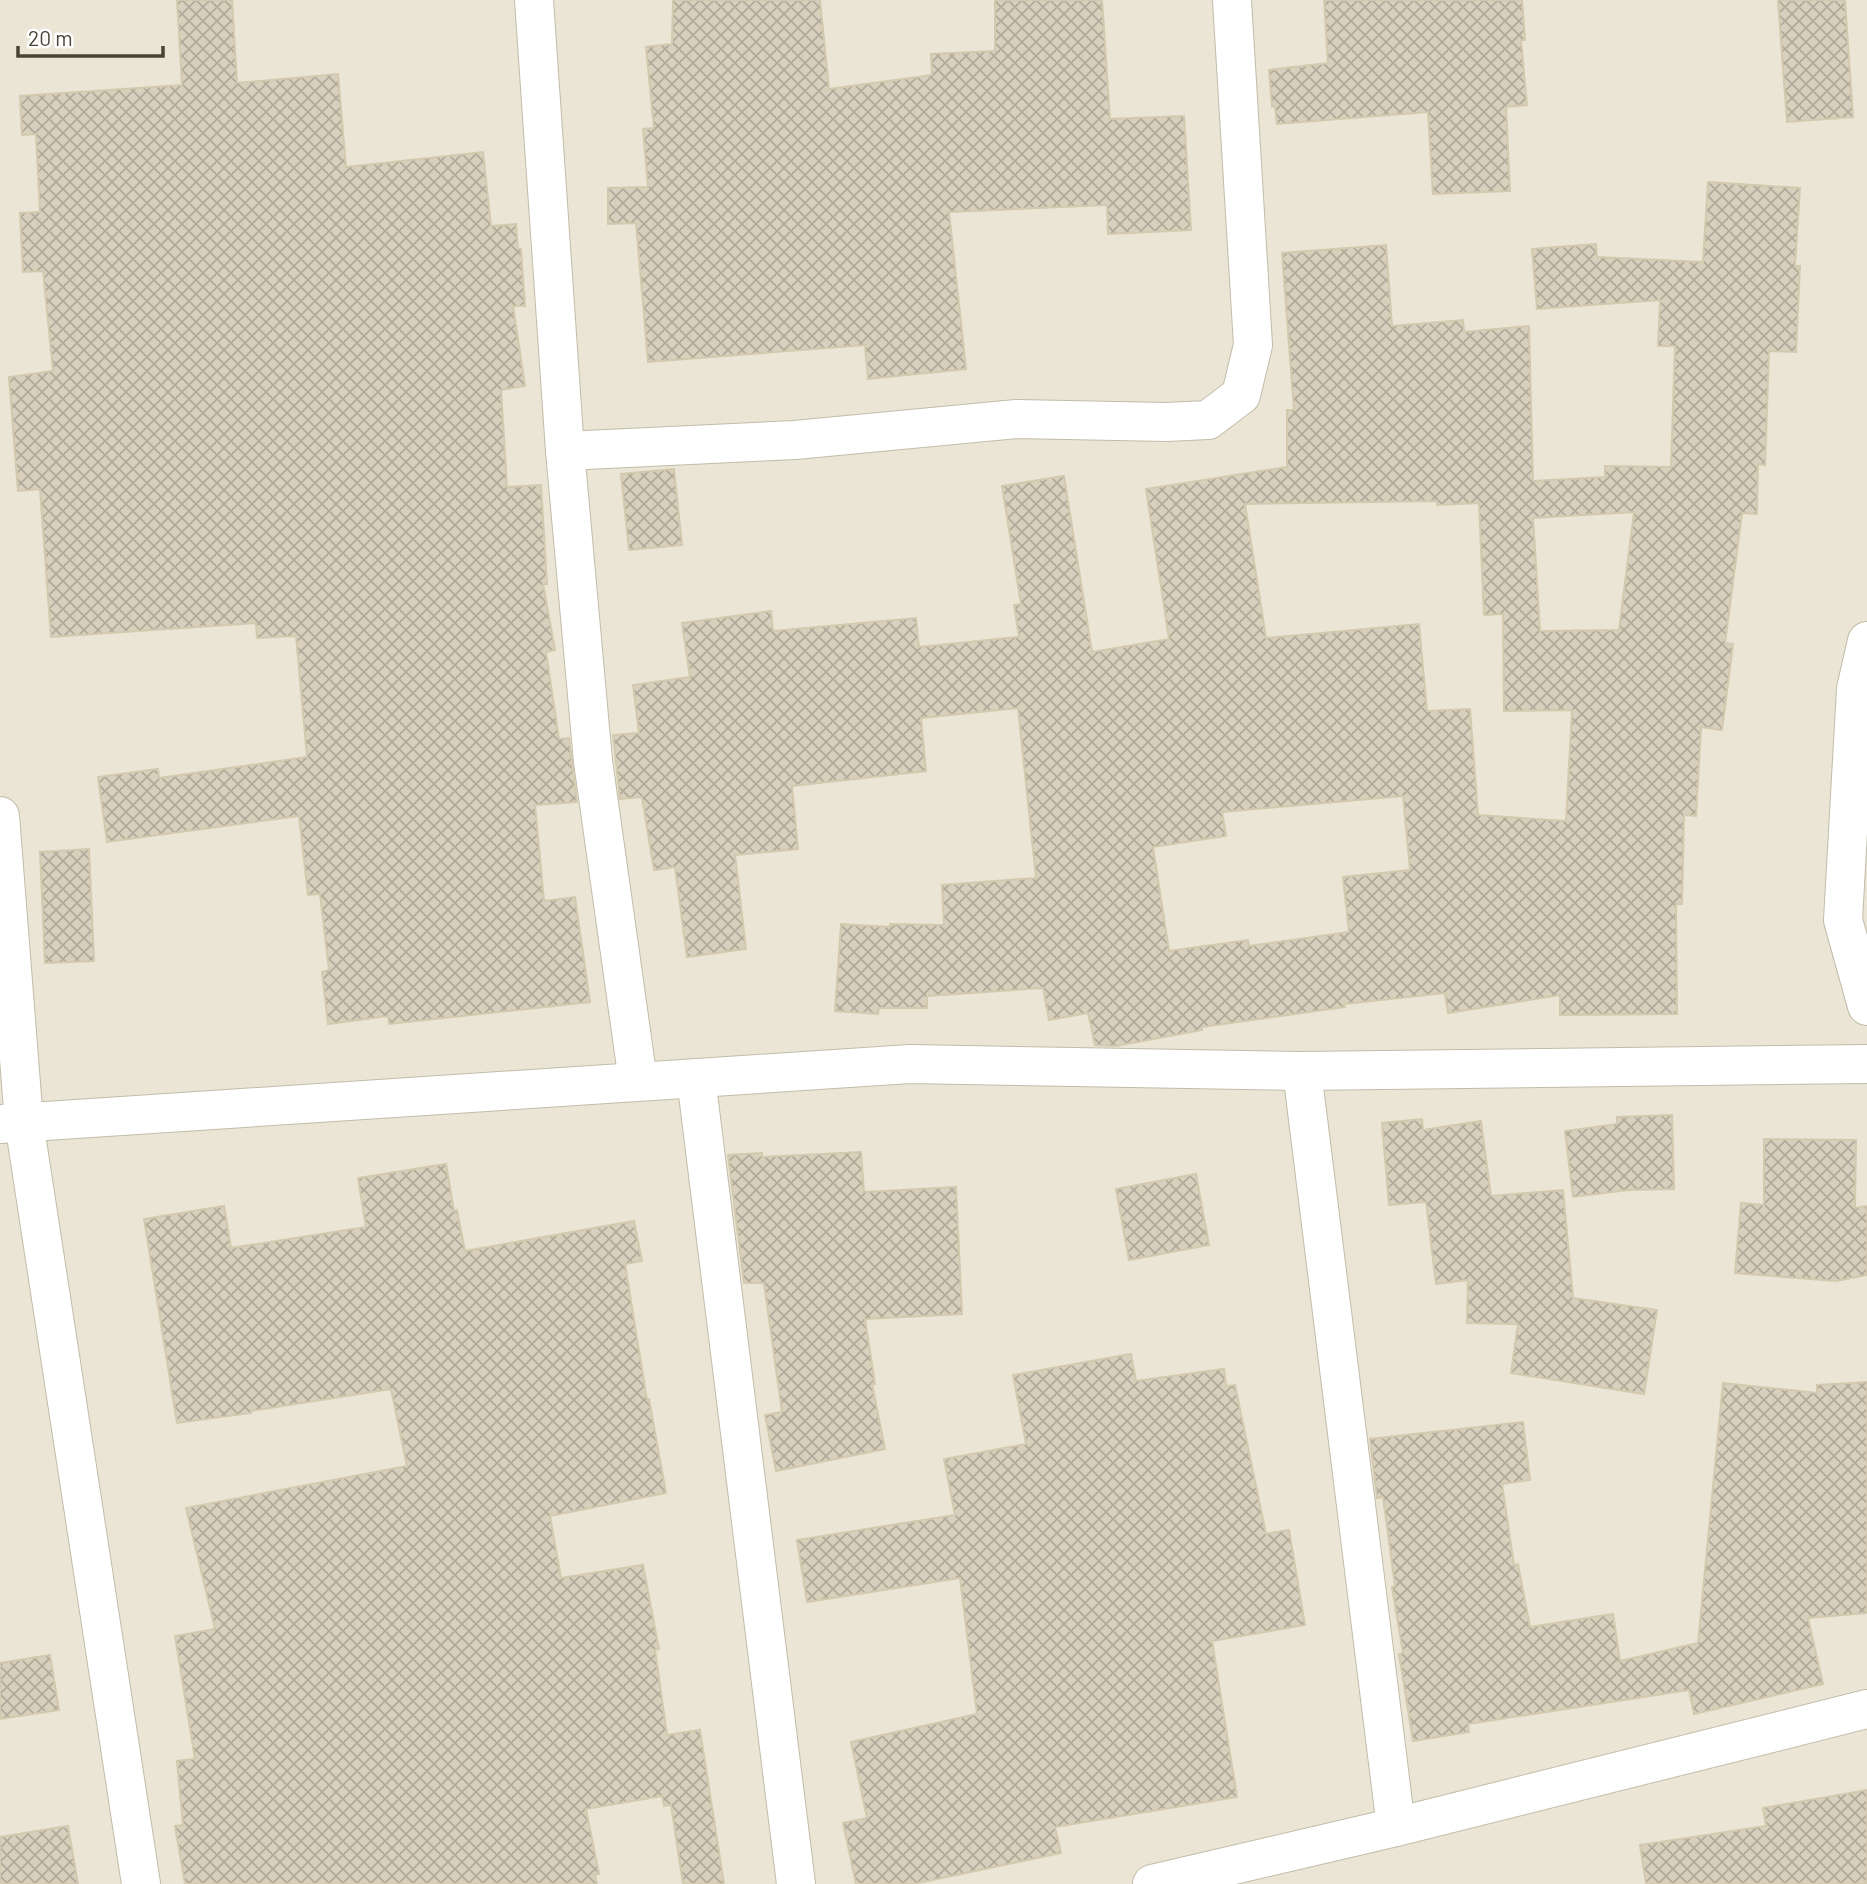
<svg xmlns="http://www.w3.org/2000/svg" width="1867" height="1884" font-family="Barlow,sans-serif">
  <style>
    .residential { fill: #eae5d5 }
    .building { fill: url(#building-cross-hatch); stroke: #d3c9af; stroke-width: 2; fill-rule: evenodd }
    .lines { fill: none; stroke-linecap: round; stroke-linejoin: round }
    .minor-casing { stroke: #c2bca9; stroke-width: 40 }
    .minor { stroke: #fff; stroke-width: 38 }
  </style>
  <defs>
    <pattern id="building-cross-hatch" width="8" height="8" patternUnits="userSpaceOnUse" patternTransform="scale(1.75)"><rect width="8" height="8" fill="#d8d0bc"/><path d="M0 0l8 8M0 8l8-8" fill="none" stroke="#b1aa9a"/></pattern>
  </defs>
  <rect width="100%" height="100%" fill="#f5f2e8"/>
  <!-- residential -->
  <rect class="residential" x="0" y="0" width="1867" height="1884"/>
  <!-- building -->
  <g class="building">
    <polygon points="177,0 232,0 237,83 338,74 346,167 483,152 491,226 516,224 518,249 521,249 525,306 513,306 525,386 501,390 507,487 541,485 547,584 543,584 555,650 546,652 559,739 569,738 577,802 535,805 544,901 575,897 590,1002 389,1024 388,1016 328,1024 322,972 329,970 320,894 308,895 299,816 107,842 98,777 158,769 159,778 307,757 296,636 257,638 256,623 51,637 40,489 18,491 9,377 53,371 43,271 23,272 20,213 40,212 36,134 22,135 20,96 182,85"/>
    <polygon points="673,0 820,0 829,89 932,75 931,54 995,51 995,0 1102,0 1110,119 1184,116 1191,230 1108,234 1107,205 949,212 966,369 868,379 865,345 648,362 636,223 608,224 608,188 648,187 643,129 654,128 646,47 672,44"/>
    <polygon points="1324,0 1522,0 1525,40 1521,40 1527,105 1506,107 1510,191 1433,194 1428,112 1277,124 1275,106 1272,107 1269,70 1328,63"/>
    <polygon points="1778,0 1845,0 1853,117 1787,122"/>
    <path d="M1708 182 1800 188 1795 266H1800L1796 352 1769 351 1765 465 1758 464 1757 514 1742 513 1725 643 1733 644 1722 730 1701 727 1696 816 1684 815 1682 904H1676L1677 1014 1560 1015V995L1448 1013 1445 993 1344 1004 1345 1007 1202 1027V1030L1116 1046 1095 1045 1088 1013 1049 1020 1043 988 927 996V1008H879L878 1014 835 1011 841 924 890 927V924L944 925 942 885 1036 878 1018 708 921 718 926 771 792 786 798 849 735 855 746 949 687 957 675 867 654 870 642 797 620 799 613 735 639 733 633 685 690 677 682 623 771 611 773 631 916 618 919 647 1019 637 1014 605 1021 604 1002 486 1064 476 1092 652 1169 639 1146 489 1287 467V410H1294L1282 253 1386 245 1392 326 1463 320 1464 332 1529 326 1533 481 1605 477V466L1671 467 1675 346H1658L1660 300 1537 309 1532 249 1596 244 1597 257 1703 262ZM1437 501V505L1479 503 1484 615 1503 614 1504 711 1572 710 1566 821 1478 815 1470 709 1427 711 1419 624 1266 638 1245 504ZM1634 512 1619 630 1540 631 1533 518ZM1403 796 1410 870 1343 877 1349 932 1249 946 1248 940 1169 951 1153 847 1226 836 1222 812Z"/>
    <polygon points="674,469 682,545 629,550 621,474"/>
    <polygon points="89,849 94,961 45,963 40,852"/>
    <polygon points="1672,1115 1674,1189 1628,1190 1573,1197 1565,1131 1617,1124 1617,1117"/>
    <polygon points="1422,1119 1423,1130 1481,1121 1491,1196 1563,1190 1573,1298 1657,1310 1644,1394 1511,1373 1518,1324 1467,1323 1468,1280 1436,1284 1426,1202 1389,1205 1382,1123"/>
    <polygon points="1764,1139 1856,1140 1855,1208 1867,1206 1867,1275 1836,1281 1735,1273 1741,1203 1764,1205"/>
    <polygon points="861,1152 864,1192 956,1187 962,1314 865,1319 875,1384 872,1384 885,1449 776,1471 765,1415 782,1412 764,1283 744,1283 728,1155 762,1153 762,1157"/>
    <polygon points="446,1164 454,1211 457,1210 465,1251 634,1221 642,1261 625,1264 647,1400 649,1399 666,1493 550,1516 561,1578 643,1565 659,1649 655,1650 667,1735 700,1730 724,1884 683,1884 671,1805 664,1806 662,1796 586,1809 599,1874 595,1874 597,1884 185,1884 175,1826 183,1825 177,1761 195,1759 175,1636 215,1629 186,1508 407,1466 391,1389 251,1411 251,1413 177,1423 144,1219 224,1206 231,1248 366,1227 358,1178"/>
    <polygon points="1196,1174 1209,1245 1129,1260 1116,1189"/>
    <polygon points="1131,1354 1136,1381 1224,1369 1226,1386 1235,1385 1266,1534 1289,1530 1305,1625 1212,1641 1237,1797 1055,1827 1061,1853 914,1884 856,1884 843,1823 867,1818 851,1742 977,1714 960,1578 807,1602 797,1540 955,1515 944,1459 1026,1444 1013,1375"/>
    <polygon points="1867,1382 1867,1613 1808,1618 1823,1684 1694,1714 1689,1690 1468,1724 1469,1732 1413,1741 1399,1654 1403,1653 1392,1587 1395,1586 1383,1497 1377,1498 1370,1439 1523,1422 1530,1480 1502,1484 1514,1565 1518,1564 1530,1627 1613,1614 1620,1661 1698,1643 1723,1383 1817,1393 1817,1385"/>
    <polygon points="50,1655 59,1710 0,1719 0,1663"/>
    <polygon points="1867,1790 1867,1884 1646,1884 1640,1845 1766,1826 1763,1808"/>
    <polygon points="68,1826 78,1884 0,1884 0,1837"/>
  </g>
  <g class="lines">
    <!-- minor casing -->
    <g class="minor-casing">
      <g id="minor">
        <polyline points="534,0 565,451 593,761 638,1081"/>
        <polyline points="565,451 795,440 1017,419 1166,422 1208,420 1241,395 1253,345 1232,0"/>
        <polyline points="1867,641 1856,689 1843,920 1867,1006"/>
        <polyline points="0,816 24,1122 141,1884"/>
        <polyline points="1302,1071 1396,1827"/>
        <polyline points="696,1078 796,1884"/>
        <polyline points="0,1124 910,1064 1302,1071 1867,1064"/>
        <polyline points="1152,1884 1396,1827 1867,1709"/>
      </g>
    </g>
    <!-- minor -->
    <use href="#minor" class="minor"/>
  </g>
  <!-- scale -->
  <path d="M18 46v10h145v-10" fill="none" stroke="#494336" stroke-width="3.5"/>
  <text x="28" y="46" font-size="21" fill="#494336" stroke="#ffffff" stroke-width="5" paint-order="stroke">20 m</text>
</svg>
